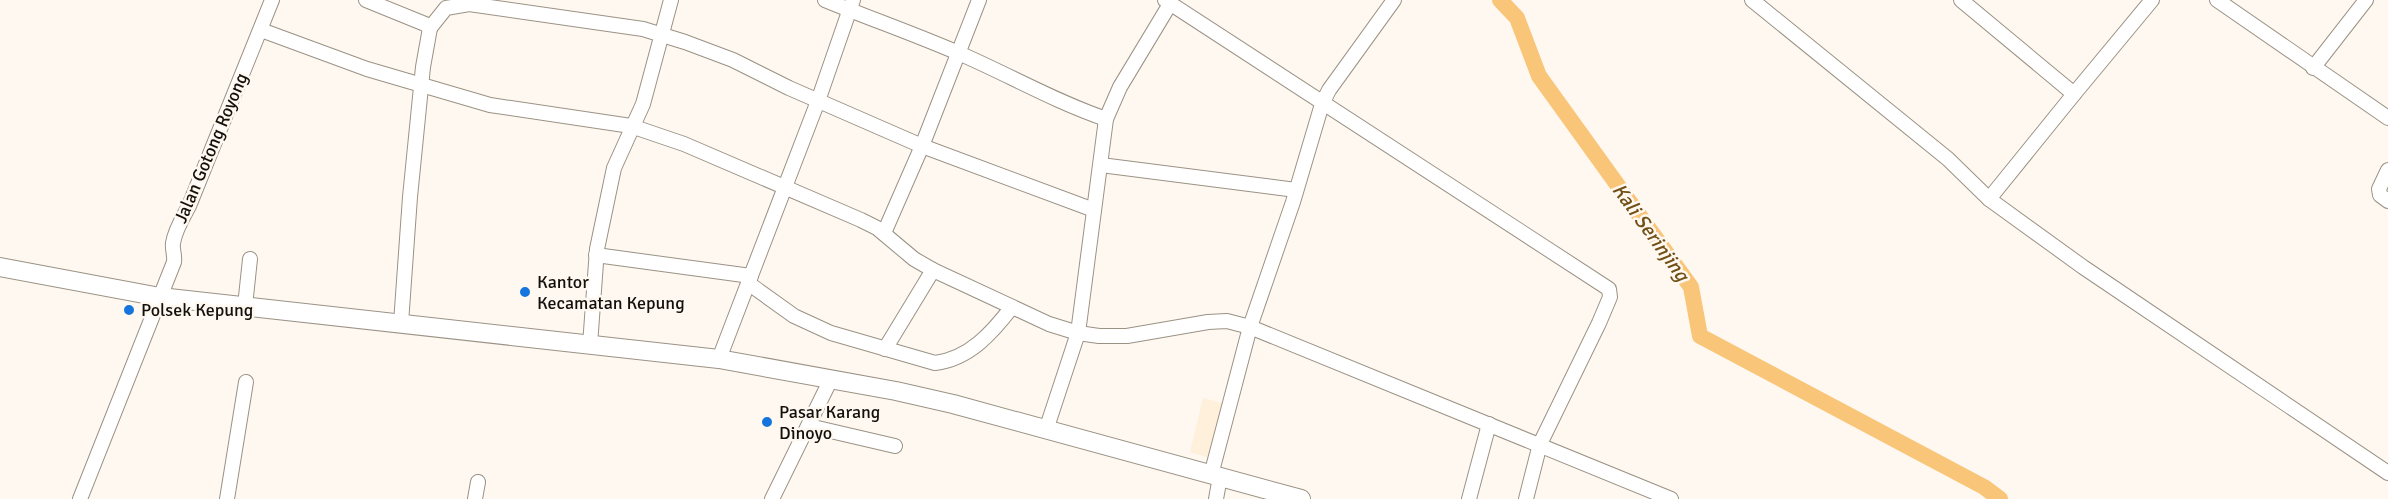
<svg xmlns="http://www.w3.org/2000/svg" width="2388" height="499" font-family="Signika,sans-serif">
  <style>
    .built { fill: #fff0db }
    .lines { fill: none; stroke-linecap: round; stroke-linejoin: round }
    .river { stroke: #f9c579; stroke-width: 16 }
    .minor-casing { stroke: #9b9285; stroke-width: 16 }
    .major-casing { stroke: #9b9285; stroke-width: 20 }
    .minor { stroke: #fff; stroke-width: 14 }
    .major { stroke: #fff; stroke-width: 18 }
    .poi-dot { fill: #1674dd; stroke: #fef8f0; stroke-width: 2 }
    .labels { text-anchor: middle; stroke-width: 5; stroke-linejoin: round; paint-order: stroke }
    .street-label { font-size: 18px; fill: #13100b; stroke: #fef8f0 }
    .poi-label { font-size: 18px; fill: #13100b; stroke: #fef8f0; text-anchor: start }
    .water-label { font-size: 20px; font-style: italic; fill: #714f15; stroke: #fef8f0 }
  </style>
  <rect width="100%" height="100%" fill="#fef8f0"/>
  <!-- built -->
  <polygon class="built" points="1203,398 1222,403 1209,458 1190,452"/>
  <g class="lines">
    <!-- river -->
    <polyline class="river" points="1500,0 1517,18 1539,76 1691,287 1700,336 1984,487 2000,499"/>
    <!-- minor casing -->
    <g class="minor-casing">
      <g id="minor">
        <polyline points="366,0 425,24 430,28 423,67 410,197 401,323"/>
        <path d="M825 0C871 19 917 35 963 55 1011 76 1056 102 1106 119"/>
        <polyline points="1165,0 1609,289 1610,297 1599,323 1540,444 1526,499"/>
        <polyline points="1752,0 1948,159 1989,199 2083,267 2388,473"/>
        <polyline points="1961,0 2074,94"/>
        <polyline points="2217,0 2388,118"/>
        <polyline points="430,28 446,8 469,4 643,29 685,42 733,60 789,88 922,146 1094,210"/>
        <polyline points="261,30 367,69 490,105 631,126 684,144 861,220 877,228 914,259 933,270 1049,324 1078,333 1099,336 1127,336 1208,322 1227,321 1250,327 1671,499"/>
        <polyline points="2313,68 2366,0"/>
        <polyline points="1101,165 1296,190"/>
        <polyline points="2388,170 2379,189 2380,195 2388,201"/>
        <polyline points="1989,199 2074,94 2152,0"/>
        <polyline points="884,233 922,146 979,0"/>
        <polyline points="596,255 751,276"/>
        <path d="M748 283 794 316 831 333 935 363C969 359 992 333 1012 307"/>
        <polyline points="245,306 250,259"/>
        <polyline points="590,345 597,249 614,168 643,104 671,0"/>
        <polyline points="885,349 933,270"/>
        <polyline points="719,359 818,101 853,0"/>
        <polyline points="809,426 895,446"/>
        <polyline points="1046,430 1078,333 1106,119 1120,87 1170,4"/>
        <polyline points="1211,475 1250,327 1293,202 1322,104 1329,90 1394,0"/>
        <path d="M80 499 174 262C175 255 172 249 173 243 175 230 183 217 189 206L272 0"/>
        <polyline points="227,499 246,382"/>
        <polyline points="475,499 478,482"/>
        <polyline points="772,499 831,379"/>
        <polyline points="1216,499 1220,477"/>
        <polyline points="1469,499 1489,424"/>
      </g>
    </g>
    <!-- major casing -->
    <g class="major-casing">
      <polyline id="major" points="0,267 160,297 719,359 896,391 953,404 1301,499"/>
    </g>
    <!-- minor -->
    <use href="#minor" class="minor"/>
    <!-- major -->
    <use href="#major" class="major"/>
  </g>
  <!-- markers -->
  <g class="poi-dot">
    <circle cx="525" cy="292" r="6"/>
    <circle cx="129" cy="310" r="6"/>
    <circle cx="767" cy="422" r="6"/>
  </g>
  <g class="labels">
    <!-- street labels -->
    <g class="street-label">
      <text transform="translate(211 148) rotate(-67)" y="6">Jalan Gotong Royong</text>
    </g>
    <!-- poi labels -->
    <g class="poi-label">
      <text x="537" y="288">Kantor<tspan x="537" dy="21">Kecamatan Kepung</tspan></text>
      <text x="141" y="316">Polsek Kepung</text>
      <text x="779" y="418">Pasar Karang<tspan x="779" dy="21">Dinoyo</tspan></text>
    </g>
    <!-- water labels -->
    <g class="water-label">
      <text transform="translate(1651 232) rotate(54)" y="7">Kali Serinjing</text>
    </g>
  </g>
</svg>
